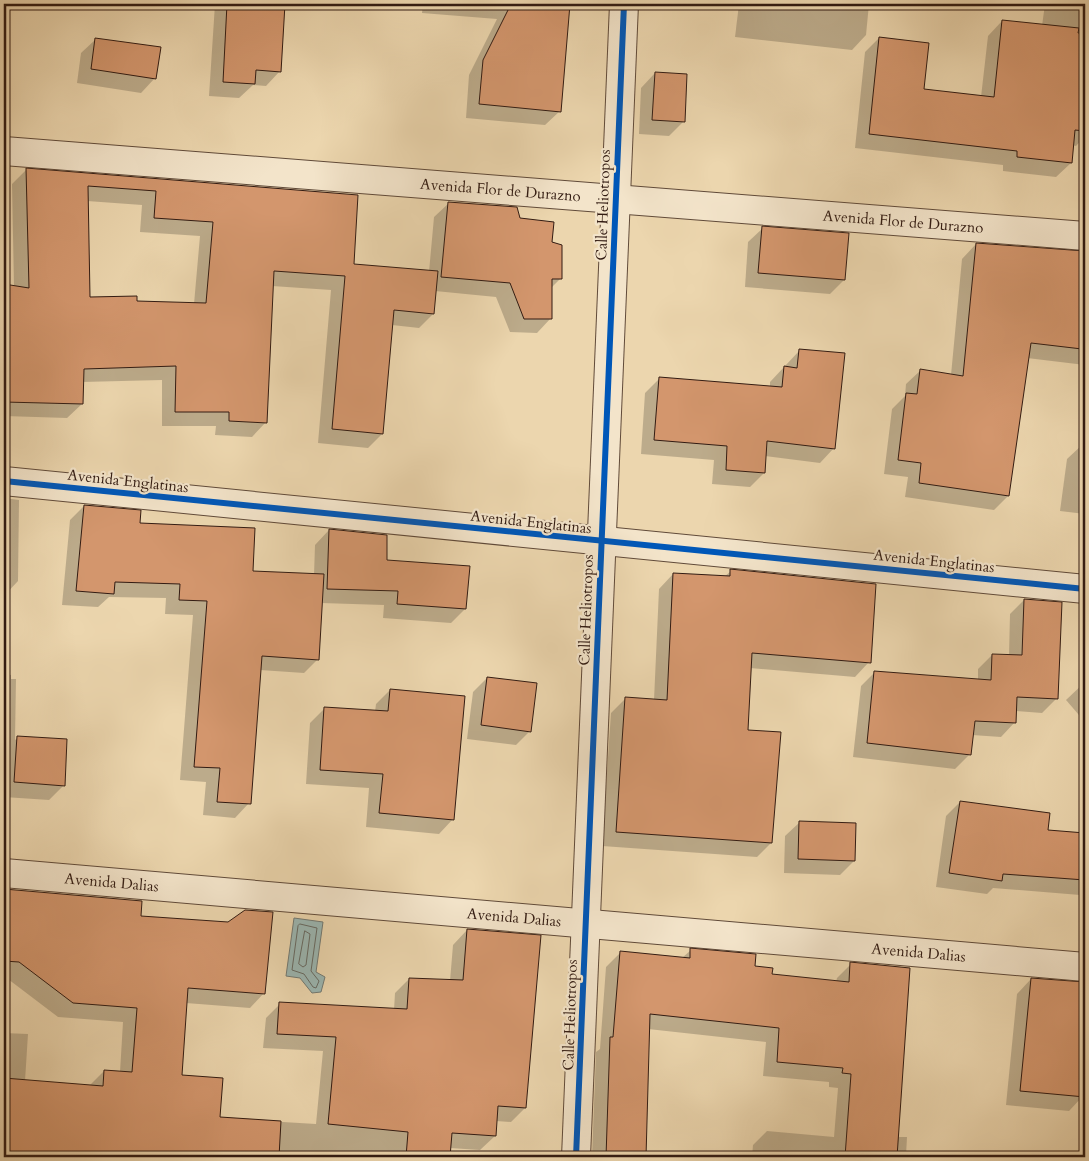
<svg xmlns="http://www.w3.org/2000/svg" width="1089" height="1161" font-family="Cardo,serif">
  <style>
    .water { fill: #9bb7b3; stroke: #717973 }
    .shadow { fill: #0003; fill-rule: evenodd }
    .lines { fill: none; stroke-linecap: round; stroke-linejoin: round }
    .shore { stroke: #666962; stroke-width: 1 }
    .building { fill: #d3966d; stroke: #321b12; fill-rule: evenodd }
    .minor-casing { stroke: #604a39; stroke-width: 30 }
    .minor { stroke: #f3e4ca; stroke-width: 28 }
    .cycleway-casing { stroke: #f3e4ca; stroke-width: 9 }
    .cycleway { stroke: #0057b8; stroke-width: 6 }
    .labels { text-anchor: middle; stroke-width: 4.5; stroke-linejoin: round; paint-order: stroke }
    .street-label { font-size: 15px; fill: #321b12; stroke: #f3e4ca }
  </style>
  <rect width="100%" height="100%" fill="#ecd6ae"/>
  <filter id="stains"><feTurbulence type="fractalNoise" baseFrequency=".004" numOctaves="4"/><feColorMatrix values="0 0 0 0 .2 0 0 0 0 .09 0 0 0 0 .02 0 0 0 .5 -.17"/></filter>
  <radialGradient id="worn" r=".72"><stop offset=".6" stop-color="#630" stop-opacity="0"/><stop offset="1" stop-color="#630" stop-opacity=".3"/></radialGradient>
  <!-- water -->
  <polygon class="water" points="294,918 323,922 316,972 325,977 321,992 312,993 300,978 286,976"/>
  <!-- shadow -->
  <g class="shadow">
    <polygon points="215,4 284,4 280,71 266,86 253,85 239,98 209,96"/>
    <polygon points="423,4 567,4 560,111 545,125 466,118 469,75 497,19 422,13"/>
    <polygon points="739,4 869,4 866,35 852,50 735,37"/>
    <polygon points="1045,4 1085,4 1085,136 1076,146 1072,145 1071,163 1056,177 1003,171 1003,165 855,148 865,52 879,38 923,90 981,97 988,36 1002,21 1042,26"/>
    <polygon points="96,39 155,78 141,93 77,83 81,53"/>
    <polygon points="655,73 684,121 669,136 639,134 641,88"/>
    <path d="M26 170 357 196 353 265 429 272 434 217 449 203 519 220 551 243 561 278 551 288V318L537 333 510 332 496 297 435 291 433 314 419 328 392 325 382 434 368 448 318 443 331 290 272 286 266 422 252 437 215 435 216 426H162V380L82 382V404L67 418 4 416V285L14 287 12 184ZM87 201 142 205 140 232 200 236 194 304 89 298Z"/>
    <polygon points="763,228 844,280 830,294 745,287 748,242"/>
    <polygon points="976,244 1085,253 1085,365 1027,358 1008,496 994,510 905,497 908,477 884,474 892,409 905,396 906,384 921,370 951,375 962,259"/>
    <polygon points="800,350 834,448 820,463 765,456 764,473 750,487 712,484 714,460 641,454 645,393 660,378 770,387 770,382"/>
    <polygon points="1082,445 1085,445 1085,514 1060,511 1067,459"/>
    <polygon points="4,498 19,500 18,581 4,596"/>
    <polygon points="84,506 139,524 252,572 314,575 315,545 329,530 465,609 451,623 383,618 384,605 321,603 318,659 304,673 260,670 249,803 235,818 203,815 206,782 180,780 193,615 165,614 166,598 109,597 98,607 62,605 70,520"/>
    <polygon points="731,571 869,662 855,677 750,668 747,731 771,843 757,857 602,846 611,713 626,698 654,700 659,589 673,574 724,577"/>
    <polygon points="1024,600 1057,698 1042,713 1016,711 1015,722 1001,737 972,735 970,754 955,769 853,757 861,686 875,672 978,680 978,669 992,655 1009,656 1010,614"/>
    <polygon points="4,674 11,675 11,679 16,679 15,740 18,738 63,786 49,800 4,797"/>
    <polygon points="487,678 530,731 516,745 467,739 473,692"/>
    <polygon points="1085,682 1085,722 1066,700"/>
    <polygon points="390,690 453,819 439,834 366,827 369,788 306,784 310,723 324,709 375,712 376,704"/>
    <polygon points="960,802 1046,831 1085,834 1085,890 1080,895 993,888 987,894 936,887 946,816"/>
    <polygon points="800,822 854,861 840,875 784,873 785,836"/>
    <polygon points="4,890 140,902 140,917 264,993 250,1008 186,1003 181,1076 219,1118 316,1124 323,1051 263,1048 266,1018 280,1004 394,1010 395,993 409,979 450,981 453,945 467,930 525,1108 511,1122 496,1121 495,1136 480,1150 450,1148 449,1157 4,1157 4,1033 28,1034 25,1081 89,1086 104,1071 120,1072 123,1022 58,1017 4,976"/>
    <polygon points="691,950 754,967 771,975 836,982 837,978 851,964 897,1137 907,1137 906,1156 918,1157 752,1157 753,1145 767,1131 834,1137 838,1088 829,1087 829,1082 763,1076 766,1042 648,1029 644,1157 592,1157 596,1052 600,1049 606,967 620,953 682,958"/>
    <polygon points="1031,979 1085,983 1083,1096 1069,1111 1006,1105 1017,994"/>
  </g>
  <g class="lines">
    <!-- shore -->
    <g class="shore">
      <polygon points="300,924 317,928 311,971 319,981 316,988 313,987 304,974 292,970 298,926"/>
      <polygon points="305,931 310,934 306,965 303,967 299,964"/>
    </g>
  </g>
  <!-- building -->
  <g class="building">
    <polygon points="227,4 285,4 281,72 256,70 255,84 223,82"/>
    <polygon points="511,4 570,4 561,112 479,104 483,60"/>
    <polygon points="1002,20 1079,28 1078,33 1085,33 1085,131 1075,130 1072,163 1017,157 1017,151 869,134 879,37 929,43 924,89 994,97"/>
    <polygon points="95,38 161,47 156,79 91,69"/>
    <polygon points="655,72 687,74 685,122 652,120"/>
    <path d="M26 168 358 195 354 264 438 271 434 314 394 310 383 434 332 429 345 276 274 271 267 423 229 421V412H175L176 366 84 369 83 404 4 402V284L29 288ZM88 186 156 191 154 218 213 222 206 303 137 301V296L90 297Z"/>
    <polygon points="448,202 517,207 520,218 554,222 552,242 562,245 562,279 552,279 552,319 524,319 510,283 441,277"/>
    <polygon points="762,226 849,233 845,280 758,273"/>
    <polygon points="976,243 1085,251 1085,325 1082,349 1031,343 1009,496 919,483 921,463 898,460 906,393 917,394 920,369 963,376"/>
    <polygon points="799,349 845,353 835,449 767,441 765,473 726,470 727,446 654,440 659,377 782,387 784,366 797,368"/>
    <polygon points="84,505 141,510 140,523 255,528 253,571 324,574 319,660 262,656 251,804 217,802 220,768 194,767 207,601 179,600 180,584 115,582 114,594 76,591"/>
    <polygon points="329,529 387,535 387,560 470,566 466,609 397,604 398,591 327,589"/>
    <polygon points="730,569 876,584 871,663 752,653 748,730 781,732 772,843 616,832 625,697 667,700 673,573 730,576"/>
    <polygon points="1024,599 1062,602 1058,699 1017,697 1016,723 975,721 971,755 867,743 874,671 991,680 992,654 1022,655"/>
    <polygon points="487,677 537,683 531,732 481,725"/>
    <polygon points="390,689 465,696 454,820 379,813 383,774 320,770 324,707 388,711"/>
    <polygon points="17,736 67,739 65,786 14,782"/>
    <polygon points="960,801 1050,813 1048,830 1085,833 1085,880 1003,874 1002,881 949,873"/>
    <polygon points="799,821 856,823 855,861 798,859"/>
    <polygon points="4,889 142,901 141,916 228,922 245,910 273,912 265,994 188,988 182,1075 223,1078 220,1117 281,1121 279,1157 4,1157 4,1078 103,1086 104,1070 132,1072 137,1008 73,1003 19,962 4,961"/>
    <polygon points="467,929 541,935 526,1108 498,1106 496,1136 452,1133 450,1157 406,1157 408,1132 328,1124 336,1037 277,1034 279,1002 407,1009 409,978 463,980"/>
    <polygon points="690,948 756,954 755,966 773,968 772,974 849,982 850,962 910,968 897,1157 845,1157 851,1074 842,1073 843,1068 777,1062 779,1028 650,1014 646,1157 606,1157 610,1037 613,1037 620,951 690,958"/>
    <polygon points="1031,978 1085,982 1085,1097 1020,1091"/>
  </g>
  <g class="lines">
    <!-- minor casing -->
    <g class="minor-casing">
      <g id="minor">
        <path id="s1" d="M4 151 1085 236"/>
        <polyline points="4,481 1085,589"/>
        <path id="s2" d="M4 873 1085 967"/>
        <polyline points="576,1157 624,4"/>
      </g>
    </g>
    <!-- minor -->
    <use href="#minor" class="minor"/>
    <!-- cycleway casing -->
    <g class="cycleway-casing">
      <g id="cycleway">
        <polyline points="4,481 1085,589"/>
        <polyline points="576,1157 624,4"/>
      </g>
    </g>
    <!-- cycleway -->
    <use href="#cycleway" class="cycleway"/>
  </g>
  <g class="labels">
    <!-- street labels -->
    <g class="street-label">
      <text dy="5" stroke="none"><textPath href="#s1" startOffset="498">Avenida Flor de Durazno</textPath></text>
      <text transform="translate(603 205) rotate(-88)" y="5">Calle Heliotropos</text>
      <text dy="5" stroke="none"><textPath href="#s1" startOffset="902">Avenida Flor de Durazno</textPath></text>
      <text transform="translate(128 481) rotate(6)" y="5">Avenida Englatinas</text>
      <text transform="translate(531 522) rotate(6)" y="5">Avenida Englatinas</text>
      <text transform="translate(934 561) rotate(6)" y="5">Avenida Englatinas</text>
      <text transform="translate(586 610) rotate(-88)" y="5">Calle Heliotropos</text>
      <text dy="5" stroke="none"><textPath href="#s2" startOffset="108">Avenida Dalias</textPath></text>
      <text dy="5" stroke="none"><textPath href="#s2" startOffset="512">Avenida Dalias</textPath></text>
      <text dy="5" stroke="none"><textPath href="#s2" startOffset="918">Avenida Dalias</textPath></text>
      <text transform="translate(570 1015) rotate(-88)" y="5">Calle Heliotropos</text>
    </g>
  </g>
  <!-- margin -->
  <rect width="1089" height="1161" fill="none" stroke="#ecd6ae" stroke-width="20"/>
  <rect x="5" y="5" width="1079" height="1151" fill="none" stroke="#321b12" stroke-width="2.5"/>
  <rect x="10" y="10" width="1069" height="1141" fill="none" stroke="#321b12"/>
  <rect width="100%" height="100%" filter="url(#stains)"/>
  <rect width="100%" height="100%" fill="url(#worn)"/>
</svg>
